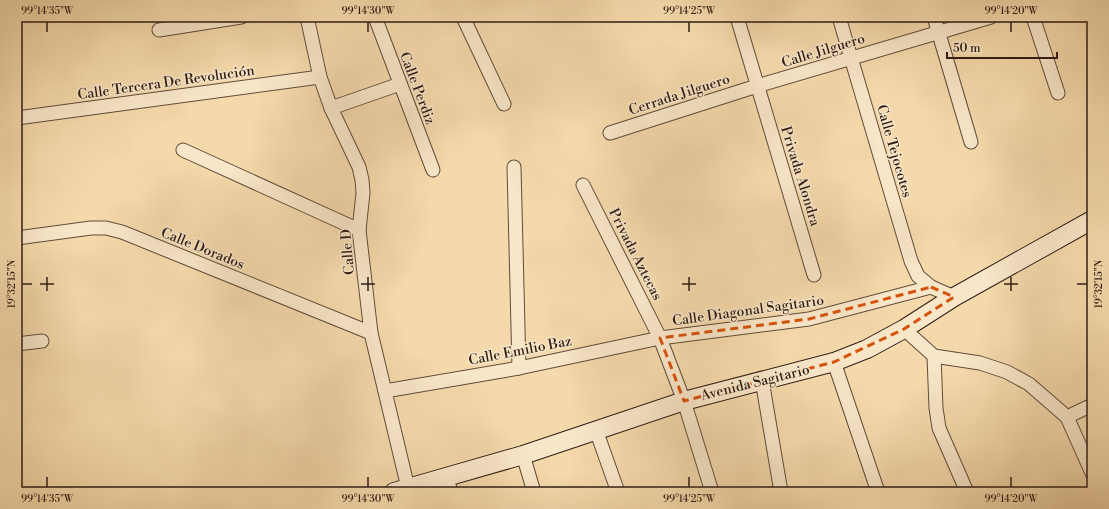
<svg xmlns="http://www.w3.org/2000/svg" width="1109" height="509" font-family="'Libre Bodoni',serif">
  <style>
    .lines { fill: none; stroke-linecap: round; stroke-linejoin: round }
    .street-casing { stroke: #604c3b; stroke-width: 15 }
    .secondary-casing { stroke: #2f1d16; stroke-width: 20 }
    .street { stroke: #f8e6c8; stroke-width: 13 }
    .secondary { stroke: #f8e6c8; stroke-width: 18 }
    .marked { fill: none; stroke: #d6530d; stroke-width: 3; stroke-dasharray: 8 5; stroke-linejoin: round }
    .ticks { fill: none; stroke: #2f1d16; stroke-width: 1.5 }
    .labels { text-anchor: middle; stroke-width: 3; stroke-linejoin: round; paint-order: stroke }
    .street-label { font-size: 14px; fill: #2f1d16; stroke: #f8e6c8 }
    .neatline { fill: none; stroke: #2f1d16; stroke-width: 1.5 }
    .ticks-label { font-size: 10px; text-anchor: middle; fill: #2f1d16 }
  </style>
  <rect width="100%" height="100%" fill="#f5d9ab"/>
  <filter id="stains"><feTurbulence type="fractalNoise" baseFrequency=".005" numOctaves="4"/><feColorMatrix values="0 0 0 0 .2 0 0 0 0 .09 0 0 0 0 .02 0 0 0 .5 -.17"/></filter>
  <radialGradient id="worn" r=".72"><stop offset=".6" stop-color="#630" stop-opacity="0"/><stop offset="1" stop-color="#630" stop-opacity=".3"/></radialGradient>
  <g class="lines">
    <!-- street casing -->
    <g class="street-casing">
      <g id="street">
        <polyline points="307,17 320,77 331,108 359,167 362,180 363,193 359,230 371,333 409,492"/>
        <polyline points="375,17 433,170"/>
        <polyline points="463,17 504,104"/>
        <polyline points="737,17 814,275"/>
        <polyline points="839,17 911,261 918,276 931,287"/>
        <polyline points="934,17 971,142"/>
        <polyline points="1033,17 1058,93"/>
        <polyline points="159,30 241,17"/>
        <polyline points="331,108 400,84"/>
        <polyline points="17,118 320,77"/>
        <polyline points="610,133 757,86 991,17"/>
        <polyline points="183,150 359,230"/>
        <polyline points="514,167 519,368"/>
        <polyline points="583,185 660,338 684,401 712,492"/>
        <polyline points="17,238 91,228 106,228 122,232 371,333"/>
        <polyline points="904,329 934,356 980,363 1007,372 1029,384 1067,417 1092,473"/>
        <polyline points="17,344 42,341"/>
        <polyline points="934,356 936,408 939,428 967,492"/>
        <polyline points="834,362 878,492"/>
        <polyline points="762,380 781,492"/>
        <polyline points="385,391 519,368 660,338 809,319 931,287 954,297"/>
        <polyline points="1067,417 1092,405"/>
        <polyline points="596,430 618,492"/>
        <polyline points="523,455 534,492"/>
        <polyline points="447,478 451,492"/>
      </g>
    </g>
    <!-- secondary casing -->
    <g class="secondary-casing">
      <polyline id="secondary" points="394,492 523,455 684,401 834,362 867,349 904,329 954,297 1092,220"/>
    </g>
    <!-- street -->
    <use href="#street" class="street"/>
    <!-- secondary -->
    <use href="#secondary" class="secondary"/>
  </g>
  <!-- marked area -->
  <path class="marked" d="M931 287 954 297 904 329 834 362 684 401 660 338 809 319Z"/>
  <!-- ticks -->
  <path class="ticks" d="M47 22V32M368 22V32M689 22V32M1011 22V32M47 277V291M368 277V291M689 277V291M1011 277V291M22 284H32M40 284H54M361 284H375M682 284H696M1004 284H1018M1077 284H1087M47 477V487M368 477V487M689 477V487M1011 477V487"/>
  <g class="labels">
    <!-- street labels -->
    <g class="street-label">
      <text transform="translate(823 50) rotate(-17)" y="5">Calle Jilguero</text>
      <text transform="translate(166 82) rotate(-8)" y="5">Calle Tercera De Revolución</text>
      <text transform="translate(418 88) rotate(69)" y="5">Calle Perdiz</text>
      <text transform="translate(679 94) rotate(-18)" y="5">Cerrada Jilguero</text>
      <text transform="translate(895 151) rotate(74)" y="5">Calle Tejocotes</text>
      <text transform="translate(801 176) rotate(73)" y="5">Privada Alondra</text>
      <text transform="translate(203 248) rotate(22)" y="5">Calle Dorados</text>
      <text transform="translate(347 252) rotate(-95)" y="5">Calle D</text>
      <text transform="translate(636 254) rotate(63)" y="5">Privada Aztecas</text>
      <text transform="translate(748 310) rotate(-8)" y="5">Calle Diagonal Sagitario</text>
      <text transform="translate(520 350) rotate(-11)" y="5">Calle Emilio Baz</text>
      <text transform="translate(755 382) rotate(-14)" y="5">Avenida Sagitario</text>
    </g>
  </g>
  <!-- margin -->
  <rect width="1109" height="509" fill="none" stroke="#f5d9ab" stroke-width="44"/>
  <!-- scale -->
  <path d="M947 52v6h110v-6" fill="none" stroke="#2f1d16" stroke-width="2"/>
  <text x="953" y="52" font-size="12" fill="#2f1d16" stroke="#f8e6c8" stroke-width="3" paint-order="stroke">50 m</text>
  <rect x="22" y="22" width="1065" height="465" class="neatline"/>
  <g class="ticks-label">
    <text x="47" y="14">99°14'35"W</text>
    <text x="368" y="14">99°14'30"W</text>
    <text x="689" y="14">99°14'25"W</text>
    <text x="1011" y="14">99°14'20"W</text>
    <text transform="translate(11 284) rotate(-90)" y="4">19°32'15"N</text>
    <text transform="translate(1098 284) rotate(-90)" y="4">19°32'15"N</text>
    <text x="47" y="502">99°14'35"W</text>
    <text x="368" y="502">99°14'30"W</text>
    <text x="689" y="502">99°14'25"W</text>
    <text x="1011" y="502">99°14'20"W</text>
  </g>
  <rect width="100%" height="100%" filter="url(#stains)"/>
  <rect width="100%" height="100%" fill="url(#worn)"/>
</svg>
